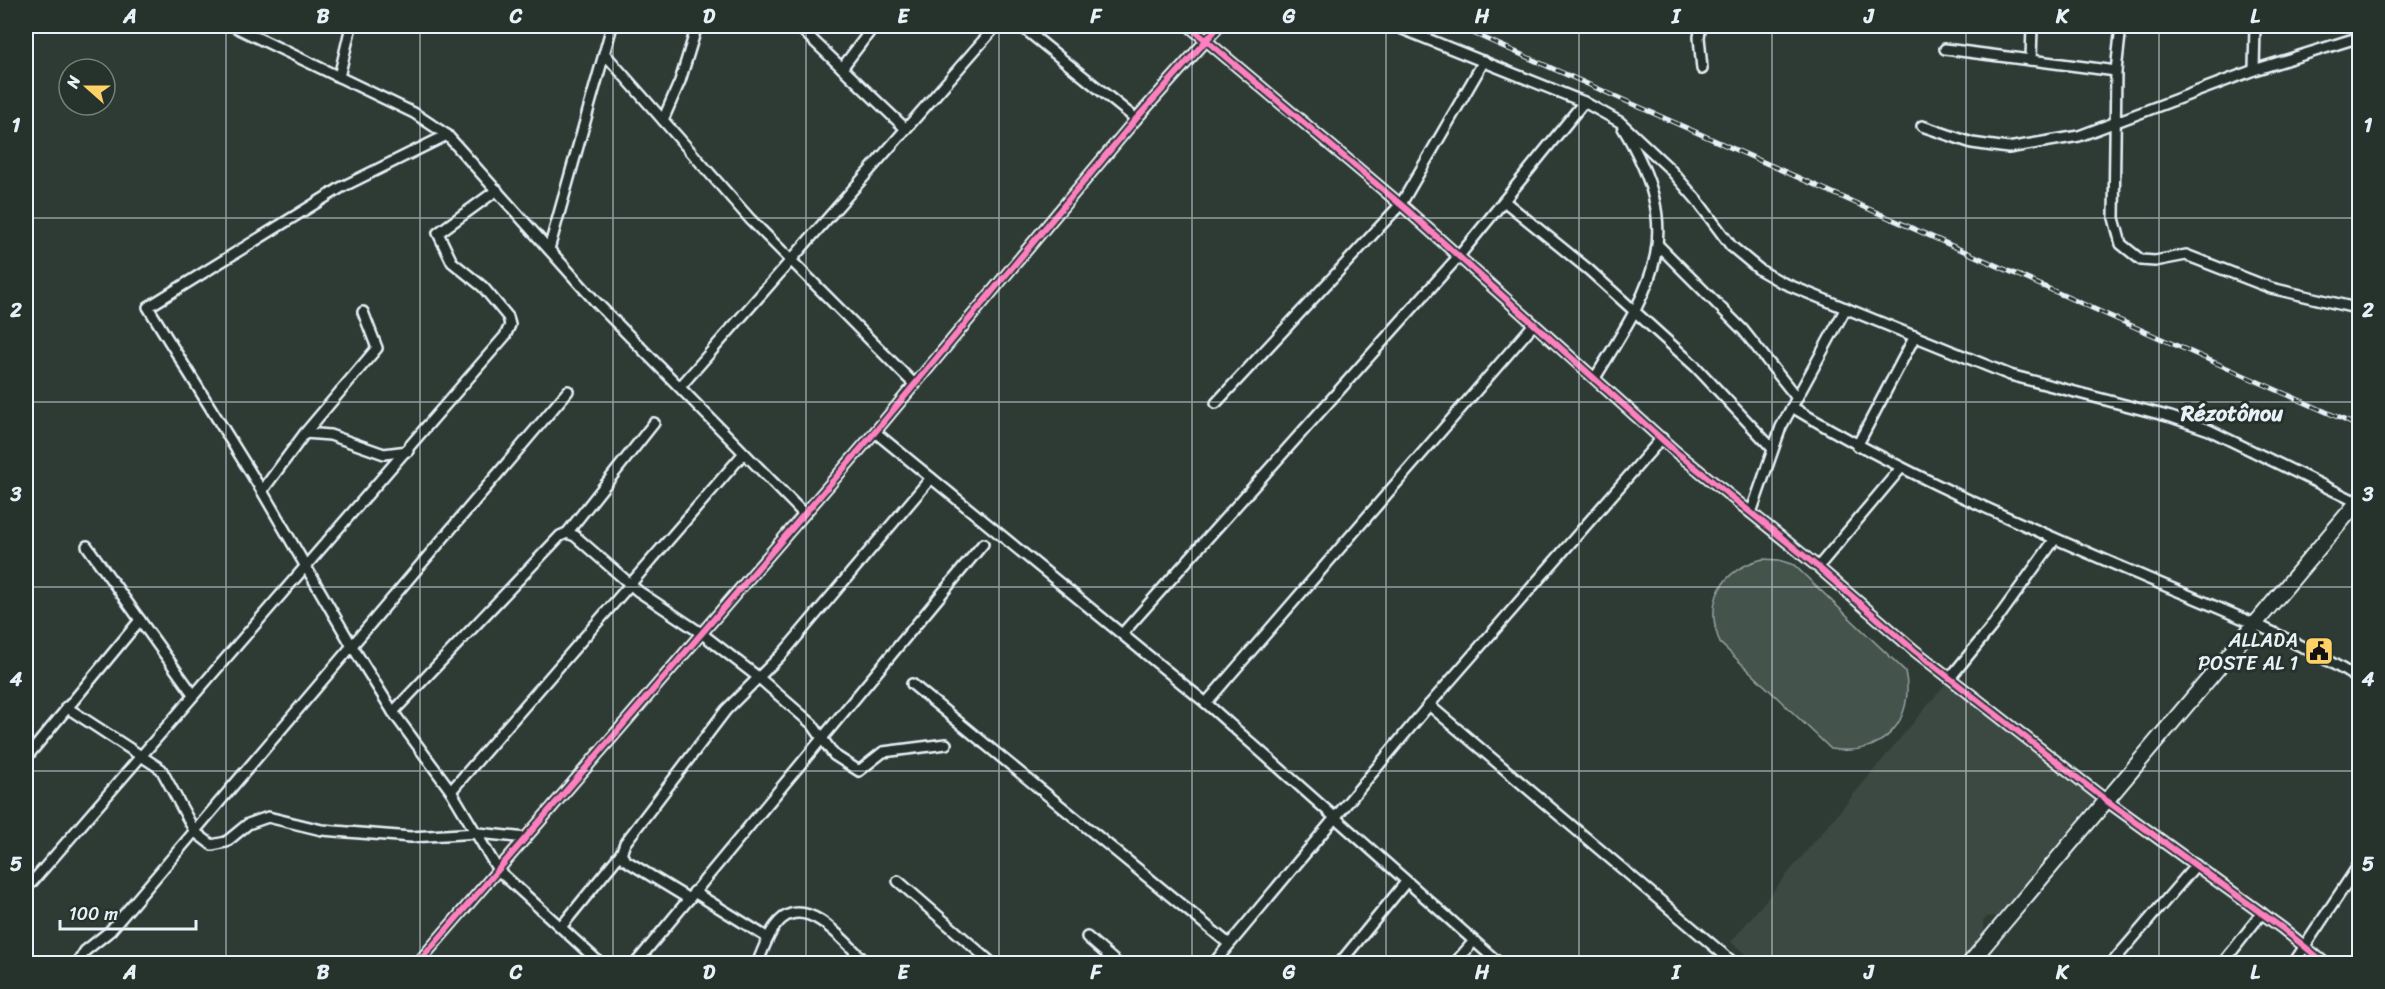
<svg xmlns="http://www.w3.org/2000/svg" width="2385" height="989" font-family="Sriracha,sans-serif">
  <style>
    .built { fill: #3b4843 }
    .green { fill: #45524e; stroke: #96a2a3; stroke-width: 1.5 }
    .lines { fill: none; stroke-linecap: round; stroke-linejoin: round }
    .minor-casing { stroke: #e8f1f8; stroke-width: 14 }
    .secondary-casing { stroke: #e8f1f8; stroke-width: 18 }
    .minor { stroke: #26332d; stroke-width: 9 }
    .secondary { stroke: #26332d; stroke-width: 14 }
    .rail-casing { stroke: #e8f1f8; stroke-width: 5 }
    .rail { stroke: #26332d; stroke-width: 3; stroke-dasharray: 9; stroke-linecap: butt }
    .cycleway-casing { stroke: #26332d; stroke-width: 10 }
    .cycleway { stroke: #ff80c0; stroke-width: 6 }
    .grid { fill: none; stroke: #e8f1f8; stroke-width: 1.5; stroke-opacity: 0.55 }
    .labels { text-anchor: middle; stroke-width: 6; stroke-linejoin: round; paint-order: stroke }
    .poi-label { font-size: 20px; fill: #e8f1f8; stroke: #26332d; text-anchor: end }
    .quarter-label { font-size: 22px; font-weight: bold; fill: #e8f1f8; stroke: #26332d }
    .neatline { fill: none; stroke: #e8f1f8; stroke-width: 2 }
    .grid-label { font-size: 20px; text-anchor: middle; font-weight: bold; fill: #e8f1f8 }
  </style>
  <rect width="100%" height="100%" fill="#2e3b35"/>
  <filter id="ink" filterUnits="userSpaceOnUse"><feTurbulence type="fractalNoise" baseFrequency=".0167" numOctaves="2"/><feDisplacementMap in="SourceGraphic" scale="12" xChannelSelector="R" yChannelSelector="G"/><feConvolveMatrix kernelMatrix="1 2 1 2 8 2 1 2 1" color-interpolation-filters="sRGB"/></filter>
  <g filter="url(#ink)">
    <!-- built -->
    <polygon class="built" points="1947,682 2094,800 1999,916 1987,917 1983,922 1985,933 1959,963 1756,963 1731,942"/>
    <!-- green -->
    <path class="green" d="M1763 559 1779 560 1794 565 1905 671C1916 721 1882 758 1831 749L1720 643C1704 602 1720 570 1763 559Z"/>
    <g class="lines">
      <!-- minor casing -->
      <g class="minor-casing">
        <g id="minor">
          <polyline points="233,26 414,113 447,135 594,300 804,514"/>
          <polyline points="798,26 905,128"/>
          <polyline points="1021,26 1136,119"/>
          <polyline points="1189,26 1406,209 1676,452 1818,567 1915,651 2107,801 2282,928 2326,964"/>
          <polyline points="1395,26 1584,102 1620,122 1669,168 1696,199 1731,246 1760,270 1781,282 2010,375 2171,417 2209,430 2357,502"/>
          <polyline points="1701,26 1699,37 1702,69"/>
          <polyline points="2121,26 2116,71 2114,218 2121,244 2141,260 2155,261 2186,255 2271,288 2360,309"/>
          <polyline points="1945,49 2116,71"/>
          <polyline points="604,53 750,219 915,385"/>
          <polyline points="2031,60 2032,26"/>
          <polyline points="842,68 874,26"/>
          <polyline points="2254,70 2255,26"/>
          <polyline points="339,77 351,26"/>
          <polyline points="663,120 680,81 697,26"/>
          <polyline points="1922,126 1972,143 2008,148 2079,136 2254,70 2360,37"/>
          <polyline points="1504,201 1589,270 1696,367 1772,448"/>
          <polyline points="1658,245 1743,330 1797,398"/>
          <polyline points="549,249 612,26"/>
          <polyline points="363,312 377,348 305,433 262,491 352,646 393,712 451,791 498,870 601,964"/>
          <path d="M1595 378C1654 282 1687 235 1623 128"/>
          <polyline points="680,387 996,26"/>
          <polyline points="1216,403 1401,204 1484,61"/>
          <path d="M1792 407C1901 473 2018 523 2135 573 2210 605 2291 635 2360 680"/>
          <polyline points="875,432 1206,703 1500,964"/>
          <polyline points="305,433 330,435 384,454 408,451"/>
          <polyline points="1857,446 1915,336"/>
          <polyline points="262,491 148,307 342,187 447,135"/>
          <polyline points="1751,513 1781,427 1846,308"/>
          <polyline points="567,533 654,423"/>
          <polyline points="87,546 193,694"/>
          <polyline points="1818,567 1901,468"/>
          <polyline points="1122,634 1459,256 1584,102"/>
          <polyline points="1950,678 1993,625 2055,539"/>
          <polyline points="912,684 1229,944"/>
          <polyline points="1206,703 1534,324"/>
          <polyline points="1429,705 1735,964"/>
          <polyline points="66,707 161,769 195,832 212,845 226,842 248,824 268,817 322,830 411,837 478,833 526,838"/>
          <polyline points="393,712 560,536 567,533 575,536 638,591 701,633 758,677 812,724 834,755 859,771 883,752 946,744"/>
          <polyline points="26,758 140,620"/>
          <polyline points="451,791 744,453"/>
          <polyline points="898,881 993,964"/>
          <polyline points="26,889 505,336 510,325 508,317 483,287 452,262 438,233 497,190"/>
          <polyline points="694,892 768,938"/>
          <polyline points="689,899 625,860 621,854 625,843 726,710 784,652 931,478"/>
          <polyline points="561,927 622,852"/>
          <polyline points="1087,937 1118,964"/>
          <polyline points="77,964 85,951 110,931 568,391"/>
          <polyline points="417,964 875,432 1136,119 1219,26"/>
          <polyline points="635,964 983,544"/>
          <path d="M757 964C763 950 770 928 783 918 812 897 848 947 868 964"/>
          <polyline points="1213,964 1429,705 1662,438"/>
          <polyline points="1339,964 1406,882"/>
          <polyline points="1454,964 1474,941"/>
          <polyline points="2111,964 2196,865"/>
          <polyline points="2222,964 2262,913"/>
          <polyline points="2293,964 2360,863"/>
        </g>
      </g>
      <!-- secondary casing -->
      <g class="secondary-casing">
        <polyline id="secondary" points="1969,964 2360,499"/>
      </g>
      <!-- minor -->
      <use href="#minor" class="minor"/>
      <!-- secondary -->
      <use href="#secondary" class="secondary"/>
      <!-- rail casing -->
      <g class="rail-casing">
        <polyline id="rail" points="1457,26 2360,427"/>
      </g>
      <!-- rail -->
      <use href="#rail" class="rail"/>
      <!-- cycleway casing -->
      <g class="cycleway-casing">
        <g id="cycleway">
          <polyline points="1189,26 1406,209 1676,452 1818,567 1915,651 2107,801 2282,928 2326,964"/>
          <polyline points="417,964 875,432 1136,119 1219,26"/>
        </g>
      </g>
      <!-- cycleway -->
      <use href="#cycleway" class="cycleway"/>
    </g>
  </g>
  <!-- grid -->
  <path class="grid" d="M226 26V964M420 26V964M613 26V964M806 26V964M999 26V964M1192 26V964M1386 26V964M1579 26V964M1772 26V964M1966 26V964M2159 26V964M26 218H2360M26 402H2360M26 587H2360M26 771H2360"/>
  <!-- icons -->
  <defs>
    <g id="civic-square" transform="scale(1.5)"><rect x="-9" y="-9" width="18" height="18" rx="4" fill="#ffd166" stroke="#26332d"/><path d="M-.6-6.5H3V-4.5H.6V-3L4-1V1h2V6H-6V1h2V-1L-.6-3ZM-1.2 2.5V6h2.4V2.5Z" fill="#111"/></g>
  </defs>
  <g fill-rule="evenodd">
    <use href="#civic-square" x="2319" y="651"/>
  </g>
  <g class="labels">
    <!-- poi labels -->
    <g class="poi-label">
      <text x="2298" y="647">ALLADA<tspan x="2298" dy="23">POSTE AL 1</tspan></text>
    </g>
    <!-- quarter labels -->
    <g class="quarter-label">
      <text x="2232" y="421">Rézotônou</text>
    </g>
  </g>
  <!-- margin -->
  <rect width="2385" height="989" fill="none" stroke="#26332d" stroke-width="66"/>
  <!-- north arrow -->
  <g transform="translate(87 87) rotate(291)"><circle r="28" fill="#26332d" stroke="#747f7e" stroke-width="1.5"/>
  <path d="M0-4.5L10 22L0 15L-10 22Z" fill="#ffd166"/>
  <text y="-9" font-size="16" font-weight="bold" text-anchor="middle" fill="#e8f1f8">N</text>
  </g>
  <!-- scale -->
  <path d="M60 920v9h136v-9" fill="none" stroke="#e8f1f8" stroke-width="3"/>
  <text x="69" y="920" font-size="18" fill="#e8f1f8" stroke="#26332d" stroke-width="4.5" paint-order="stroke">100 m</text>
  <rect x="33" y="33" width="2319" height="923" class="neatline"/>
  <g class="grid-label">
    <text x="130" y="23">A</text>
    <text x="323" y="23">B</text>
    <text x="516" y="23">C</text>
    <text x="709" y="23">D</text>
    <text x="903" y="23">E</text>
    <text x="1096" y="23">F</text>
    <text x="1289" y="23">G</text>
    <text x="1482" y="23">H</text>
    <text x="1676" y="23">I</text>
    <text x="1869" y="23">J</text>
    <text x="2062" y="23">K</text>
    <text x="2255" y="23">L</text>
    <text x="16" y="132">1</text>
    <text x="2368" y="132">1</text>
    <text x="16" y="317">2</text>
    <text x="2368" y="317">2</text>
    <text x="16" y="501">3</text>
    <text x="2368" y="501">3</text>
    <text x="16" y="686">4</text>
    <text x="2368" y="686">4</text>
    <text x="16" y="871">5</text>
    <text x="2368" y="871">5</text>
    <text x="130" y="979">A</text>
    <text x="323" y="979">B</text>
    <text x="516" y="979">C</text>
    <text x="709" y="979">D</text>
    <text x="903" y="979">E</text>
    <text x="1096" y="979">F</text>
    <text x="1289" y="979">G</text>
    <text x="1482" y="979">H</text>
    <text x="1676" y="979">I</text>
    <text x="1869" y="979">J</text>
    <text x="2062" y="979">K</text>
    <text x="2255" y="979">L</text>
  </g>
</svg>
